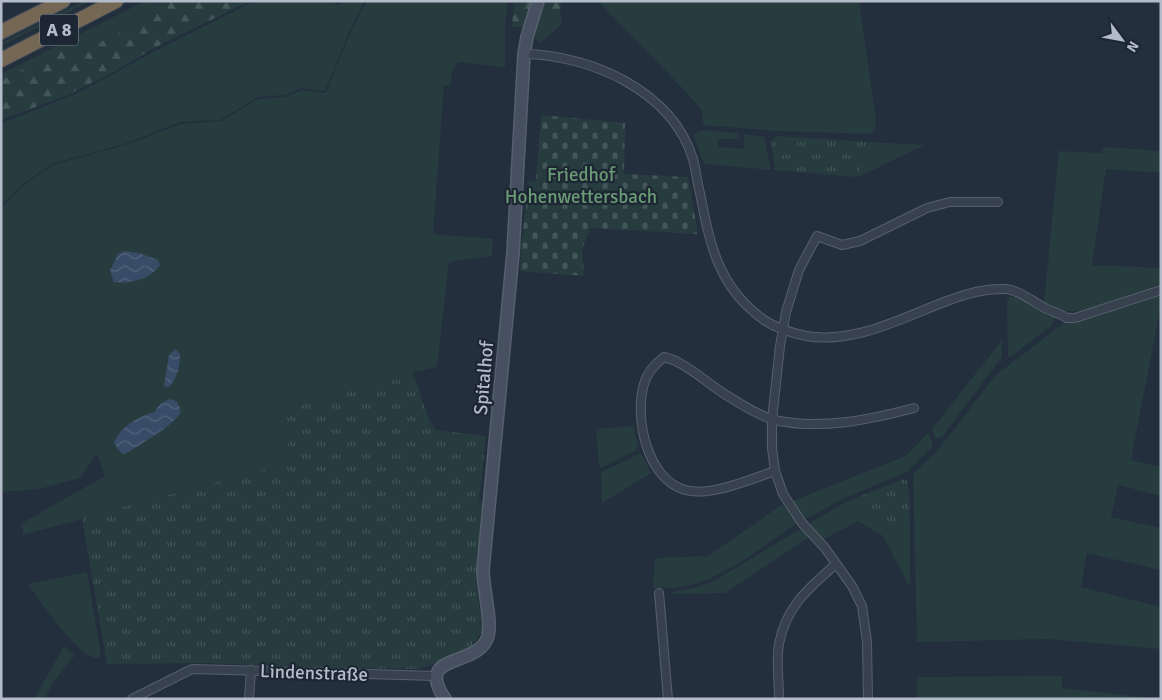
<svg xmlns="http://www.w3.org/2000/svg" width="1162" height="700" font-family="Signika,sans-serif">
  <style>
    .green { fill: #263c3f }
    .forest { fill: url(#forest-firs) }
    .cemetery { fill: url(#cemetery-stones) }
    .park { fill: url(#park-tufts) }
    .water { fill: url(#water-waves) }
    .lines { fill: none; stroke-linecap: round; stroke-linejoin: round }
    .street-casing { stroke: #565f6c; stroke-width: 10 }
    .secondary-casing { stroke: #565f6c; stroke-width: 14 }
    .highway-casing { stroke: #434c59; stroke-width: 16 }
    .street { stroke: #38414e; stroke-width: 8 }
    .secondary { stroke: #465061; stroke-width: 11 }
    .highway { stroke: #746855; stroke-width: 14 }
    .labels { text-anchor: middle; stroke-width: 4.5; stroke-linejoin: round; paint-order: stroke }
    .shield { fill: #1d2633; stroke: #878f9c; stroke-width: 1 }
    .shield-label { font-size: 18px; font-weight: bold; fill: #b4bcc9 }
    .park-label { font-size: 19px; fill: #6b9a76; stroke: #1d2633 }
    .street-label { font-size: 19px; fill: #b4bcc9; stroke: #1d2633 }
  </style>
  <defs>
    <pattern id="forest-firs" width="22" height="20" patternUnits="userSpaceOnUse" patternTransform="scale(1.25)"><rect width="22" height="20" fill="#263c3f"/><path d="M5 1l3.5 6h-7zM16 11l3.5 6h-7z" fill="#435659"/></pattern>
    <pattern id="cemetery-stones" width="16" height="16" patternUnits="userSpaceOnUse" patternTransform="scale(1.25)"><rect width="16" height="16" fill="#263c3f"/><path d="M2 7V4a2 2 0 0 1 4 0v3zM10 15v-3a2 2 0 0 1 4 0v3z" fill="#435659"/></pattern>
    <pattern id="park-tufts" width="24" height="20" patternUnits="userSpaceOnUse" patternTransform="scale(1.25)"><rect width="24" height="20" fill="#263c3f"/><path d="M3 7l-1-3M5 7V3M7 7l1-3M15 17l-1-3M17 17v-4M19 17l1-3" fill="none" stroke="#435659"/></pattern>
    <pattern id="water-waves" width="16" height="10" patternUnits="userSpaceOnUse" patternTransform="scale(1.25)"><rect width="16" height="10" fill="#394c67"/><path d="M0 5q4-4 8 0t8 0" fill="none" stroke="#53647b"/></pattern>
  </defs>
  <rect width="100%" height="100%" fill="#242f3e"/>
  <!-- green -->
  <g class="green">
    <polygon points="83,1 90,1 1,46 1,43"/>
    <polygon points="145,1 162,1 152,7 139,23 84,50 72,49 1,80 1,74"/>
    <polygon points="254,1 334,1 336,5 346,1 365,1 353,23 325,91 301,88 285,95 258,97 220,120 180,122 127,143 52,164 28,180 1,206 1,123 76,94 157,50"/>
    <path d="M367 1H508L505 22V67L460 62C451 65 452 78 450 86L444 85 433 234 493 239 492 256 449 262 437 367 413 372 414 375 286 407 289 463 23 535 22 523 105 476 97 454 80 478 39 489 1 492V208L29 181 53 165 128 144 180 124 221 121 258 99 286 97 302 90 326 93C338 62 350 31 367 1Z"/>
    <polygon points="544,1 552,1 549,15 552,28 559,27 539,43 534,36 534,33"/>
    <polygon points="598,1 859,1 876,120 875,129 870,134 780,131 703,125 702,111 689,95"/>
    <polygon points="702,130 739,133 740,139 718,139 718,147 738,148 739,149 744,149 744,134 764,137 771,170 704,164 693,134"/>
    <polygon points="869,142 925,145 858,177"/>
    <polygon points="1105,147 1161,151 1161,173 1106,169 1092,265 1161,268 1161,284 1090,309 1079,311 1067,311 1044,303 1059,151 1101,153"/>
    <polygon points="1161,293 1161,304 1131,460 1161,467 1161,496 1118,485 1111,517 1161,528 1161,570 1087,553 1081,587 1161,607 1161,649 1049,639 917,642 913,474 937,451 996,375 1065,322 1076,322"/>
    <polygon points="1010,296 1021,299 1055,318 1052,325 1010,357 1008,356 1007,301"/>
    <polygon points="1002,340 1002,357 942,437 935,439 932,429"/>
    <polygon points="634,426 638,446 635,451 601,468 599,466 596,429"/>
    <polygon points="929,432 933,446 907,472 847,497 805,519 802,518 790,502 906,456"/>
    <polygon points="639,454 642,455 651,473 602,503 601,472"/>
    <polygon points="846,502 877,525 910,528 910,583 908,584 883,536 858,521 821,541 807,525"/>
    <path d="M783 504 797 523C766 544 721 581 684 586 674 588 663 588 653 588L655 558 708 556Z"/>
    <polygon points="802,528 809,537 725,593 671,594 672,592 694,588 714,581"/>
    <path d="M87 572 101 656 98 658C80 660 39 599 28 584Z"/>
    <polygon points="64,646 75,655 52,684 45,699 34,699"/>
    <polygon points="1062,676 1062,688 1160,699 917,699 917,677"/>
  </g>
  <!-- forest -->
  <g class="forest">
    <polygon points="162,1 250,1 154,48 117,70 70,94 1,120 1,80 62,51 72,49 84,50 139,23 152,7"/>
    <polygon points="514,1 532,1 523,27 512,27"/>
    <polygon points="552,1 561,1 560,13 562,22 559,27 552,28 549,15"/>
  </g>
  <!-- cemetery -->
  <polygon class="cemetery" points="541,115 625,123 624,174 688,177 698,234 590,228 582,249 584,276 520,271 521,247 529,181 536,182"/>
  <!-- park -->
  <g class="park">
    <polygon points="776,136 869,142 858,177 775,170 771,142"/>
    <polygon points="414,375 429,420 436,430 486,436 479,501 484,503 476,583 480,611 482,620 480,621 482,631 471,647 449,658 419,669 336,668 205,663 107,664 82,518 289,463 286,407"/>
    <polygon points="903,479 907,481 909,491 910,528 877,525 846,502"/>
  </g>
  <!-- water -->
  <g class="water">
    <path d="M124 251C136 252 147 255 158 260L160 265C151 279 130 284 114 282L110 271 118 254Z"/>
    <path d="M176 349 180 354C180 365 177 381 168 387L164 386 169 355Z"/>
    <path d="M171 399 177 402C179 405 181 409 180 413 176 424 136 447 125 454L121 453 114 443C120 427 139 416 155 412 158 405 163 401 171 399Z"/>
  </g>
  <g class="lines">
    <!-- street casing -->
    <g class="street-casing">
      <g id="street">
        <path d="M524 54C591 55 672 91 693 159 696 170 697 182 700 193 710 245 718 287 764 320 776 328 792 333 806 336 854 344 900 319 944 302 964 295 983 288 1006 289 1020 290 1034 303 1047 309 1054 312 1061 314 1067 318H1075L1161 290"/>
        <path d="M775 471C751 479 710 497 685 490 647 479 634 418 644 384 647 372 655 364 664 357 684 361 708 384 726 395 739 403 759 416 774 420 821 430 869 420 914 408"/>
        <polyline points="659,593 668,699"/>
        <polyline points="132,699 192,669 436,676"/>
        <polyline points="249,699 251,670"/>
        <path d="M779 699C779 681 776 661 779 644 786 606 809 588 836 564"/>
        <polyline points="868,699 867,642 862,606 852,586 825,548 802,523 783,494 775,471 772,448 772,420 780,346 786,312 799,270 817,236 842,245 860,241 927,208 950,202 998,202"/>
      </g>
    </g>
    <!-- secondary casing -->
    <g class="secondary-casing">
      <path id="secondary" d="M445 699C413 651 479 669 488 636 492 619 483 590 483 570L513 253 524 54 527 37 538 1"/>
    </g>
    <!-- highway casing -->
    <g class="highway-casing">
      <g id="highway">
        <polyline points="1,32 63,1"/>
        <polyline points="1,60 116,1"/>
      </g>
    </g>
    <!-- street -->
    <use href="#street" class="street"/>
    <!-- secondary -->
    <use href="#secondary" class="secondary"/>
    <!-- highway -->
    <use href="#highway" class="highway"/>
  </g>
  <g class="labels">
    <!-- shield labels -->
    <rect class="shield" x="40" y="14.5" width="38" height="31" rx="4"/>
    <g class="shield-label">
      <text x="59" y="36">A 8</text>
    </g>
    <!-- park labels -->
    <g class="park-label">
      <text x="581" y="181">Friedhof<tspan x="581" dy="22">Hohenwettersbach</tspan></text>
    </g>
    <!-- street labels -->
    <g class="street-label">
      <text transform="translate(483 378) rotate(-85)" y="7">Spitalhof</text>
      <text transform="translate(314 672) rotate(2)" y="7">Lindenstraße</text>
    </g>
  </g>
  <!-- border -->
  <rect width="1162" height="700" fill="none" stroke="#b4bcc9" stroke-width="5"/>
  <!-- north arrow -->
  <g transform="translate(1122 40) rotate(122)" stroke="#1d2633" stroke-width="4" paint-order="stroke">
  <path d="M0-4L9 19L0 12L-9 19Z" fill="#b4bcc9"/>
  <text y="-8" font-size="14" font-weight="bold" text-anchor="middle" fill="#b4bcc9">N</text>
  </g>
</svg>
